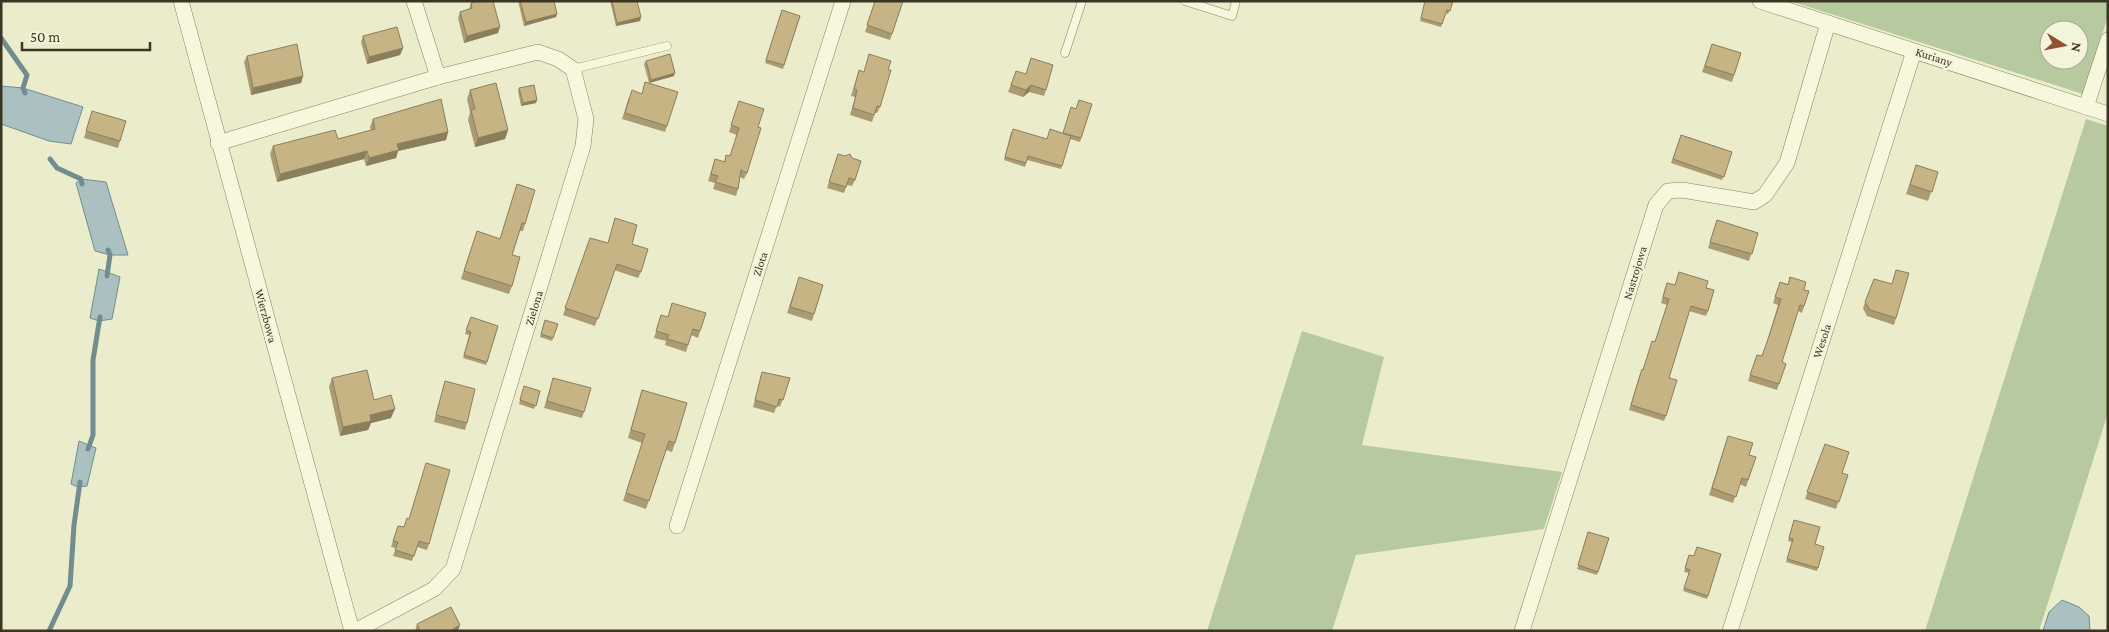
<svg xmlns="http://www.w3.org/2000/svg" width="2109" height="632" font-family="'Crimson Pro',serif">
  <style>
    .green { fill: #b7ca9f; fill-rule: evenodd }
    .water { fill: #abc1c1; stroke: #728d8f }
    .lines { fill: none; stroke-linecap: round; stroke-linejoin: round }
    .stream { stroke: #728d8f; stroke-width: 5 }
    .lane-casing { stroke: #888160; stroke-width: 9 }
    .street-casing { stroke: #888160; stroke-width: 16 }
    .lane { stroke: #f7f7de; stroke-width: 8 }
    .street { stroke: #f7f7de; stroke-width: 15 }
    .wall { fill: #ab9b72 }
    .shaded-wall { fill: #8b7e5c }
    .building { fill: #c7b484; stroke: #8b7e5c }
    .labels { text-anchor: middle; stroke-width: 5; stroke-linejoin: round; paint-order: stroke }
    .street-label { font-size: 12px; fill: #393522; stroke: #f3f4da }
  </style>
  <rect width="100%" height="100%" fill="#ebeccb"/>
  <!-- green -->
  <g class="green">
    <path d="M1790 1H2108V16L2083 94ZM2049 30H2079V60H2049Z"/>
    <polygon points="2086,119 2108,126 2108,413 2039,631 1925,631"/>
    <polygon points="1302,331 1384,357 1362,445 1562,472 1544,529 1356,555 1332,631 1207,631"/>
  </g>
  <!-- water -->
  <g class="water">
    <polygon points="1,86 23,88 83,107 71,144 49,141 1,124"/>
    <polygon points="81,179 106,182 128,255 110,255 95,251 76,183"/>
    <polygon points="99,269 120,277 112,319 99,321 90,318"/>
    <polygon points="79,441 96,448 87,486 78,487 71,484"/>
    <polygon points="2062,600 2079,607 2089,616 2090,631 2043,631 2049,612"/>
  </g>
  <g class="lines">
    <!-- stream -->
    <g class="stream">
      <polyline points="1,38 27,75 23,88 25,93"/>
      <polyline points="50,159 57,168 81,179 82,184"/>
      <polyline points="107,276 110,255 108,250"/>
      <polyline points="88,449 93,435 93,360 100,317"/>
      <polyline points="49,631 70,586 74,525 80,482"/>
    </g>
    <!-- lane casing -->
    <g class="lane-casing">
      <g id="lane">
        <polyline points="1185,1 1232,16 1236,1"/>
        <polyline points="1065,53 1082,1"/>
        <polyline points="573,69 667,46"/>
      </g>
    </g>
    <!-- street casing -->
    <g class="street-casing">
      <g id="street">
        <polyline points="181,1 352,631"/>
        <polyline points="414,1 438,77"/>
        <polyline points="1760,1 2108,114"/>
        <polyline points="2086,107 2108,40"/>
        <polyline points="218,143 438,77 538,52 558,59 573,69 586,119 583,146 453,569 434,589 355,631"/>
        <polyline points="677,526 843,1"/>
        <polyline points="1522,631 1656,205 1668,191 1682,190 1754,202 1765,195 1787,163 1828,23"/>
        <polyline points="1730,631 1914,51"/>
      </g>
    </g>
    <!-- lane -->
    <use href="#lane" class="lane"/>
    <!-- street -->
    <use href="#street" class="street"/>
  </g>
  <!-- wall -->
  <g class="wall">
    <polygon points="518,1 554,1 557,14 556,17 524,26"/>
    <polygon points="610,1 637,1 641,17 640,21 616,26"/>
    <polygon points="875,1 903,1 890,40 865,32"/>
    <polygon points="1424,1 1453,1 1448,14 1446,13 1441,27 1420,21 1424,6"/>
    <polygon points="471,3 498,33 464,43 458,18 460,12 469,9"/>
    <polygon points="782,10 800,16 783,69 765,63"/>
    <polygon points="363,36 403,48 400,55 367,64 361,42"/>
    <polygon points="1712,44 1741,53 1732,82 1702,72"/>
    <polygon points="247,56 303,76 301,83 251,95 244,62"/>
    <polygon points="646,61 674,76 649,83 644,64"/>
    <polygon points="859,70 863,72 888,70 880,107 877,113 875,113 872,122 850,115 855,97 851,96"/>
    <polygon points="1016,71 1046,90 1044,96 1029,92 1023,97 1008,92"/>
    <polygon points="519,88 536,103 521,106 518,91"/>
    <polygon points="470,90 508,130 505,139 475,147 468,120 470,112 467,99"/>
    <polygon points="629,97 667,126 665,132 622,119"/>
    <polygon points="739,101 758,127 747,173 744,179 740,177 738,189 736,196 713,189 715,183 708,181 715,159 724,162 726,155 730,156 737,135 729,132"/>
    <polygon points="1092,104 1080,142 1070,139 1061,169 1027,160 1025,167 1004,160 1011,132 1047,139 1063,133 1076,109"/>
    <polygon points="90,117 120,141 118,148 84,138"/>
    <polygon points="373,119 448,132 446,140 398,151 396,158 366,166 364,159 277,182 270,154 273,146 338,139 371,130 370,127"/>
    <polygon points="1681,135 1732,152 1722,180 1671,163"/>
    <polygon points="838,154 855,180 852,186 847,185 844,193 827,188"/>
    <polygon points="1916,165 1938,172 1928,201 1906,194"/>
    <polygon points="517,184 525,224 523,231 520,231 512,255 512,286 509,294 461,279 477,231 500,239"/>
    <polygon points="1717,220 1758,233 1749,261 1708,248"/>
    <polygon points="590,238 607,243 632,244 641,272 638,278 614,270 595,326 563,315"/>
    <polygon points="1790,277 1804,290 1809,291 1802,313 1798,311 1782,362 1786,364 1777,390 1748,381 1757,355 1762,356 1766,345 1778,305 1773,303 1780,282 1788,284"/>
    <polygon points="1874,279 1896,318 1894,325 1867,316 1863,308"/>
    <polygon points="797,283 823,285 812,321 787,313"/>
    <polygon points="1675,285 1706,288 1708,311 1706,316 1689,311 1669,378 1666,416 1664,421 1629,410 1640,374 1643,370 1655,342 1667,305 1661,303 1665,288"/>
    <polygon points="661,315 700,331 698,338 691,335 686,352 665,345 666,341 654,338"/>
    <polygon points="471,317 498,326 486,365 463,358 469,335 465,334"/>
    <polygon points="545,320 558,324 552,341 540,337"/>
    <polygon points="762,372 790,378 780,407 777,405 774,413 753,407"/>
    <polygon points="332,378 374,400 391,418 371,423 368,430 340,436 329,387"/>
    <polygon points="553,378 584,412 582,418 544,408"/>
    <polygon points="445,381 467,423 465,430 434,422"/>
    <polygon points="524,386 540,391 534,409 519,404"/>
    <polygon points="642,390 675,443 672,452 666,450 646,509 623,501 642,443 628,438"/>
    <polygon points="1726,442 1749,455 1756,457 1746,487 1739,484 1733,503 1709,495"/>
    <polygon points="1825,444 1842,473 1848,475 1836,509 1805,499"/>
    <polygon points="1794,520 1815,544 1824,547 1817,571 1786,562 1792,542 1788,541"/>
    <polygon points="398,526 403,527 429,544 427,550 417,547 412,561 393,556 396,548 391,547"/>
    <polygon points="1588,532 1609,538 1597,575 1577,569"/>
    <polygon points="1721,554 1707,599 1683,591 1689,573 1684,572 1688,558 1694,556"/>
    <polygon points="417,624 458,631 415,631"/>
  </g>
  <!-- shaded-wall -->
  <g class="shaded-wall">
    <polygon points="557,14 556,17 524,26 526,22"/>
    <polygon points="641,17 640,21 616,26 617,23"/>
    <polygon points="500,27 498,33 464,43 467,36"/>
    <polygon points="403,48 400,55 367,64 369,57"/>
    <polygon points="675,73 674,76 649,83 651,80"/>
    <polygon points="303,76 301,83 251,95 253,88"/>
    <polygon points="1031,85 1029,92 1023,97 1026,90"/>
    <polygon points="537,100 536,103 521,106 523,103"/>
    <polygon points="508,130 505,139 475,147 478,138"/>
    <polygon points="448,132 446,140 398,151 396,158 366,166 369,158 397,144"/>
    <polygon points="367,151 364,159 277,182 280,174"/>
    <polygon points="395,409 391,418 371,423 368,430 340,436 343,427 370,415"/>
    <polygon points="460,625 458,631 450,631"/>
  </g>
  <!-- building -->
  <g class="building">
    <polygon points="478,1 493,1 500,27 467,36 460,12 472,8 471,3"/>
    <polygon points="520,1 554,1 557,14 526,22"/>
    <polygon points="612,1 637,1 641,17 617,23"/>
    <polygon points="875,1 903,1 892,34 867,25"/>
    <polygon points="1425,1 1453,1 1450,11 1447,10 1442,24 1421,18"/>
    <polygon points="782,10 800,16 784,65 766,60"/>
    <polygon points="397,27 403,48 369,57 363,36"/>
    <polygon points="297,44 303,76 253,88 247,56"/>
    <polygon points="1712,44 1741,53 1734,75 1705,66"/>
    <polygon points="670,54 675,73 651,80 646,61"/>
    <polygon points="869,54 891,61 888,70 891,70 880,107 877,106 874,115 853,108 857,90 854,89 859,70 864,72"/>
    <polygon points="1031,58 1053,65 1046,90 1031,85 1026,90 1011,85 1016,71 1026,74"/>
    <polygon points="645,82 678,92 667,126 625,113 632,90 642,94"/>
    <polygon points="496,83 508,130 478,138 471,110 475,109 470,90"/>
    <polygon points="534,85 537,100 523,103 519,88"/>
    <polygon points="441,99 448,132 397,144 399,150 369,158 367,151 280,174 273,146 335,130 338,139 375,129 373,119"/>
    <polygon points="1079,100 1092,104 1081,138 1063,133 1071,107 1076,109"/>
    <polygon points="739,101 764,109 758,127 761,128 747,173 741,170 738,189 715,182 718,176 711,174 715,159 725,162 726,155 730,156 739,128 731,125"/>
    <polygon points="92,111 126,121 120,141 86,131"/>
    <polygon points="1013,129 1047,139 1050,129 1071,136 1062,166 1028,156 1026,163 1005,157"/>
    <polygon points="1681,135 1732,152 1724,177 1673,159"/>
    <polygon points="838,154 845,156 850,154 852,158 861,161 855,180 849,178 846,187 829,182"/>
    <polygon points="1916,165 1938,172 1932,192 1910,185"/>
    <polygon points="517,184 535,190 525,224 522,223 512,255 520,257 512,286 464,271 477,231 500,239"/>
    <polygon points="615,218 637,225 632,244 648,249 641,272 617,264 598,319 565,308 590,238 608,243"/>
    <polygon points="1717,220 1758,233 1752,254 1710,242"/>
    <polygon points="1896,270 1909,273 1896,318 1870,310 1865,302 1874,279 1892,284"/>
    <polygon points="1679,272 1708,281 1706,288 1714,290 1708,311 1691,306 1669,378 1677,380 1666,416 1631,405 1642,369 1643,370 1652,341 1655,342 1669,299 1663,297 1667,283 1675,285"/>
    <polygon points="799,277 823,285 814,314 790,307"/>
    <polygon points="1790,277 1806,282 1804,290 1809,291 1804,306 1800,305 1782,362 1786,364 1779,384 1750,375 1757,355 1762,356 1767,342 1781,299 1775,297 1780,282 1788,285"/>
    <polygon points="672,303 706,313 700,331 693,329 688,345 667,339 669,335 656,331 661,315 668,317"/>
    <polygon points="471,317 498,326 487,362 464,355 471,332 466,330"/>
    <polygon points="545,320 558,324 553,338 541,334"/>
    <polygon points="367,370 374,400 391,395 395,409 370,415 371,421 343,427 332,378"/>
    <polygon points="762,372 790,378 783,400 779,399 777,407 755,400"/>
    <polygon points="553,378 591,388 584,412 547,401"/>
    <polygon points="445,381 475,389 467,423 436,415"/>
    <polygon points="524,386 540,391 536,406 520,400"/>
    <polygon points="642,390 687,403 675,443 669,441 649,501 626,493 645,434 631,430"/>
    <polygon points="1728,436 1753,443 1749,455 1756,457 1748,480 1742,478 1736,497 1712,488"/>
    <polygon points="1825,444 1849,452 1842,473 1848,475 1839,502 1807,492"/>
    <polygon points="426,463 450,470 429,544 419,541 414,556 395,550 398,542 393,541 398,526 404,527 407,518 409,519"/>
    <polygon points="1794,520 1820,527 1815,544 1824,547 1818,568 1787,559 1793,539 1789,538"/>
    <polygon points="1588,532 1609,538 1598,572 1578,565"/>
    <polygon points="1697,547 1721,554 1708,596 1684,588 1690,570 1685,568 1689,555 1694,556"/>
    <polygon points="451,607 460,625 450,631 420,631 417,624"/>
  </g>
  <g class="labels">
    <!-- street labels -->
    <g class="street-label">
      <text transform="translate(1934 57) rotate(18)" y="4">Kuriany</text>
      <text transform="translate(760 264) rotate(-72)" y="4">Złota</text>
      <text transform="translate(1635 273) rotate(-73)" y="4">Nastrojowa</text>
      <text transform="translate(534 308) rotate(-73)" y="4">Zielona</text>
      <text transform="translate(266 316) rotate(75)" y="4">Wierzbowa</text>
      <text transform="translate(1822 341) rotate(-72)" y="4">Wesoła</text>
    </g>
  </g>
  <!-- border -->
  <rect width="2109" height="632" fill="none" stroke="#393522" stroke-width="5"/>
  <!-- north arrow -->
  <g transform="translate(2064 45) rotate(100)"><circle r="24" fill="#f3f4da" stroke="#a9a890"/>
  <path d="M0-4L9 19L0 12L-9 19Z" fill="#925135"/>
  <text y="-8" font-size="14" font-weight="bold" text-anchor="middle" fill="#393522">N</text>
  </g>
  <!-- scale -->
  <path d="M22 42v8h128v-8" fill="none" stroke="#393522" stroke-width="2.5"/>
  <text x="30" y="42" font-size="15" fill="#393522" stroke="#f3f4da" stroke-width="4" paint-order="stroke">50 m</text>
</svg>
